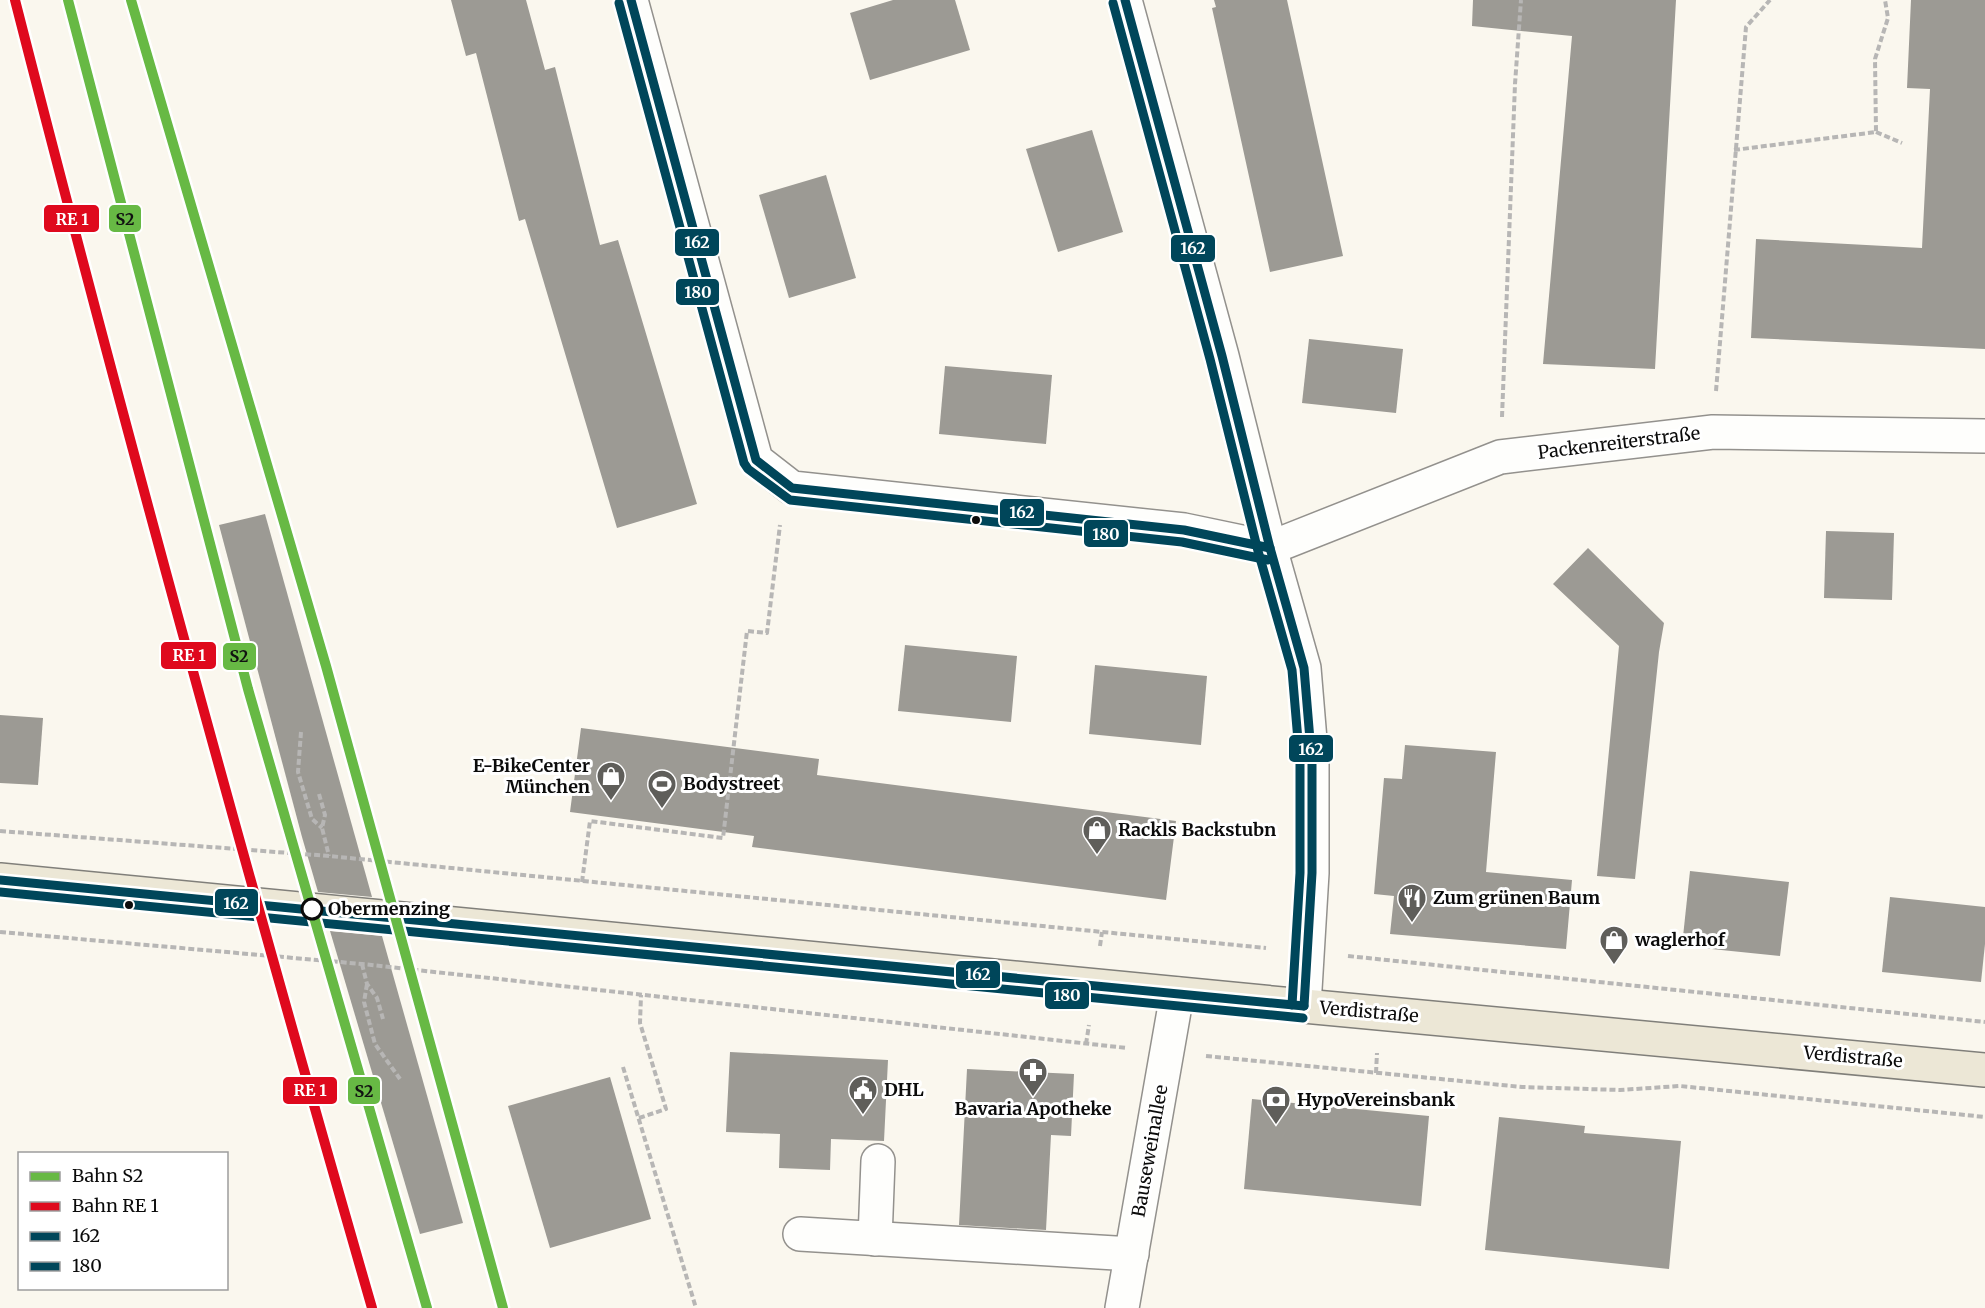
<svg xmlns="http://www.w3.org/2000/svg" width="1985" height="1308" font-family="Merriweather,serif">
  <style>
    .building { fill: #9c9a94 }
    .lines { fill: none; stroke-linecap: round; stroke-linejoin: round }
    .minor-casing { stroke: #93918d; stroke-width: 36 }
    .major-casing { stroke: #807f7a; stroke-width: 36 }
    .path { stroke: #b7b6b5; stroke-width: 4; stroke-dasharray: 6 3; stroke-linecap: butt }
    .minor { stroke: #fefefc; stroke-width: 33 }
    .major { stroke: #ece7d6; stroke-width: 33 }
    .bus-1-casing { stroke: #fff; stroke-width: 14 }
    .bus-2-casing { stroke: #fff; stroke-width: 14 }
    .bus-1 { stroke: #00465a; stroke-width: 9 }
    .bus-2 { stroke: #00465a; stroke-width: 9 }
    .rail-1-casing { stroke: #fff; stroke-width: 15 }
    .rail-2-casing { stroke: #fff; stroke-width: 15 }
    .rail-1 { stroke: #67b944; stroke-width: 10 }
    .rail-2 { stroke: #df091d; stroke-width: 10 }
    .bus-dot { fill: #0b0b0b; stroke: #fff; stroke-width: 2 }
    .stop-dot { fill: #fff; stroke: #0b0b0b; stroke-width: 3 }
    .labels { text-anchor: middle; stroke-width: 6; stroke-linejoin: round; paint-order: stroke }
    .street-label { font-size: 18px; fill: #0b0b0b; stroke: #fff }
    .poi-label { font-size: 18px; font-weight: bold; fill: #0b0b0b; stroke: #fff; text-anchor: start }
    .stop-label { font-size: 18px; font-weight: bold; fill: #0b0b0b; stroke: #fff; text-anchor: start }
    .line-badge { stroke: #fff; stroke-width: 2 }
    .badge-label { font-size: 16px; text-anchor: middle; font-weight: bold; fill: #fff }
    .pale-badge-label { font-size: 16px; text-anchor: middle; font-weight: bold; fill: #111 }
  </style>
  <rect width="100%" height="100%" fill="#faf7ee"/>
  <!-- building -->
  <g class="building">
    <polygon points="451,0 526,0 545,70 555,67 600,245 618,240 697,504 617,528 525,219 519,221 476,53 466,56"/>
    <polygon points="893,0 955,0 970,50 870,80 850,13"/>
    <polygon points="1214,0 1287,0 1343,256 1270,272 1212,8 1216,7"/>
    <polygon points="1473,0 1676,0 1655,369 1543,364 1572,36 1472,26"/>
    <polygon points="1911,0 1985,0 1985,349 1751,338 1756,239 1922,248 1930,89 1907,88"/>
    <polygon points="1092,130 1123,232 1058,252 1026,149"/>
    <polygon points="826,175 856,278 789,298 759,195"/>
    <polygon points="1309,339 1403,349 1396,413 1302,403"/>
    <polygon points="945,366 1052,375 1046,444 939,434"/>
    <polygon points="265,514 372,897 318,892 302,837 219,525"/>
    <polygon points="1826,531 1894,533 1892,600 1824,598"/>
    <polygon points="1588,548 1664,623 1659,652 1635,879 1597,876 1619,646 1553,584"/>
    <polygon points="905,645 1017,656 1011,722 898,711"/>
    <polygon points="1095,665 1207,676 1201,745 1089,734"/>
    <polygon points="0,715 43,718 38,785 0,783"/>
    <polygon points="581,728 819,759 817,775 1176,821 1166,900 752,847 754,836 570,812"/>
    <polygon points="1405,745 1496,752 1486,872 1572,880 1566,949 1390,934 1394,896 1374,894 1384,778 1402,779"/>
    <polygon points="1690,871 1789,882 1780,956 1682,946"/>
    <polygon points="1890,897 1985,907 1985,944 1981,982 1882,972"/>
    <polygon points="330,931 382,936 463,1223 420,1234"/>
    <polygon points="730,1052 888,1060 884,1141 831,1139 830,1170 779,1168 780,1134 726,1132"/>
    <polygon points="967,1069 1074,1074 1071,1136 1051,1135 1046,1230 959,1225"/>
    <polygon points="610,1077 651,1219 550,1248 508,1106"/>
    <polygon points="1252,1099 1429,1116 1421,1206 1244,1189"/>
    <polygon points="1499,1117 1585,1126 1584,1133 1681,1141 1669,1269 1485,1250"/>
  </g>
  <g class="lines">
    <!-- minor casing -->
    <g class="minor-casing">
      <g id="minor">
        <polyline points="631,0 756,460 792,488 1184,530 1270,548"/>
        <polyline points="1125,0 1222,356 1270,548 1304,668 1312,764 1312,873 1304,1006"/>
        <polyline points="1270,548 1500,457 1713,432 1985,436"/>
        <polyline points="800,1234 1132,1254"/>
        <polyline points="875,1239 878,1161"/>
        <polyline points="1122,1308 1177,994"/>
      </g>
    </g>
    <!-- major casing -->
    <g class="major-casing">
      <polyline id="major" points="0,880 1304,1006 1985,1070"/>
    </g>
    <!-- path -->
    <g class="path">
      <polyline points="1876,132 1902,143"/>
      <polyline points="1734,150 1876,132 1875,59 1888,18 1885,0"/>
      <polyline points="1716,391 1746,27 1770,0"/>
      <polyline points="1502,417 1515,84 1521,0"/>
      <polyline points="301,732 298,772 312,819 322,828"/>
      <polyline points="319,794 325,815 322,828 329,856"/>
      <polyline points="0,831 329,856 1266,948"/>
      <polyline points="582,882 590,821 723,838 747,631 767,633 780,525"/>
      <polyline points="0,932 362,964 1127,1048"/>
      <polyline points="1100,946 1102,932"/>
      <polyline points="1348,956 1985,1022"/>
      <polyline points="362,964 367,984 377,998 383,1019"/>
      <polyline points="367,984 364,1002 375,1044 400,1079"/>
      <polyline points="1086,1044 1089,1025"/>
      <polyline points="1206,1056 1522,1087 1620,1090 1680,1086 1985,1117"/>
      <polyline points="623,1067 696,1308"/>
      <polyline points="1376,1073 1377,1053"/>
      <polyline points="639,1118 666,1109 640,1023 641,995"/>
    </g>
    <!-- minor -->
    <use href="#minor" class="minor"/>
    <!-- major -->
    <use href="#major" class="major"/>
    <!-- bus-1 casing -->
    <g class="bus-1-casing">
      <g id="bus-1">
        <polyline points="631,0 756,460 792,488 1184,530 1270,548"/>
        <polyline points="1125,0 1222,356 1270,548 1304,668 1312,764 1312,873 1304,1006"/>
        <polyline points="0,880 1304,1006"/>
      </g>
    </g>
    <!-- bus-2 casing -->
    <g class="bus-2-casing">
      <g id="bus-2">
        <polyline points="619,3 744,463 748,469 790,500 1182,542 1268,560"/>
        <polyline points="1113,3 1210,359 1258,551 1292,670 1300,764 1300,873 1292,1005"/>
        <polyline points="0,892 1303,1018"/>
      </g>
    </g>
    <!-- bus-1 -->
    <use href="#bus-1" class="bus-1"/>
    <!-- bus-2 -->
    <use href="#bus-2" class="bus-2"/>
    <!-- rail-1 casing -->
    <g class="rail-1-casing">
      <g id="rail-1">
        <polyline points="68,0 248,689 427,1308"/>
        <polyline points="131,0 326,666 503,1308"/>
      </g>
    </g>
    <!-- rail-2 casing -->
    <g class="rail-2-casing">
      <path id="rail-2" d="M15 0C127 438 247 874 372 1308"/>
    </g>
    <!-- rail-1 -->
    <use href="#rail-1" class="rail-1"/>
    <!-- rail-2 -->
    <use href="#rail-2" class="rail-2"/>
  </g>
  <!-- icons -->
  <defs>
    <g id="shop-pin" transform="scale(1.5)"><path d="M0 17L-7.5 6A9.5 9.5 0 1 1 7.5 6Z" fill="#5f5e5a" stroke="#fff"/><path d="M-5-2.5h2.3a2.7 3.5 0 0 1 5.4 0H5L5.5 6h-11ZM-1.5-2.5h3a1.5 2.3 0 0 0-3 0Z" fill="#fff"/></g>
    <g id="stadium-pin" transform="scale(1.5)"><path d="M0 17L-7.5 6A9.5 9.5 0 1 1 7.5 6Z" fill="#5f5e5a" stroke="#fff"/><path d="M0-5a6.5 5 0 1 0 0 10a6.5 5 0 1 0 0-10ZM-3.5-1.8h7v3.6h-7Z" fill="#fff"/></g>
    <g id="restaurant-pin" transform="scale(1.5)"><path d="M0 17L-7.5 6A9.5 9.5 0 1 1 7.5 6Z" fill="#5f5e5a" stroke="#fff"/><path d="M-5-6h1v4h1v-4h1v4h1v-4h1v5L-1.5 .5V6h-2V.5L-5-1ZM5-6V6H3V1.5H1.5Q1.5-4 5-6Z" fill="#fff"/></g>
    <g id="pharmacy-pin" transform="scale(1.5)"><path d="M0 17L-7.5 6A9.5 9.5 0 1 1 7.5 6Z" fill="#5f5e5a" stroke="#fff"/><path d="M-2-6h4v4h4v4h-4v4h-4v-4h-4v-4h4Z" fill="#fff"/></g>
    <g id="civic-pin" transform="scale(1.5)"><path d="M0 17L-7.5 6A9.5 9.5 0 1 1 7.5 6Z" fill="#5f5e5a" stroke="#fff"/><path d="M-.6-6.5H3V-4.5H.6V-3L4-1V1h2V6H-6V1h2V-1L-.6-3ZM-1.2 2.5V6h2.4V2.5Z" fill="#fff"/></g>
    <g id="bank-pin" transform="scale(1.5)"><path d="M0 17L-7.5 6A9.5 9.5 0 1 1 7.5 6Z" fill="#5f5e5a" stroke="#fff"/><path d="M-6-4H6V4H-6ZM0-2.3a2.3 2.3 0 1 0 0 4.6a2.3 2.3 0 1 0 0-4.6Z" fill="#fff"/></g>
  </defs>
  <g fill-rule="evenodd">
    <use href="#shop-pin" x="611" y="776"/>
    <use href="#stadium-pin" x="662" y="784"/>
    <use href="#shop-pin" x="1097" y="830"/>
    <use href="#restaurant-pin" x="1412" y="898"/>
    <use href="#shop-pin" x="1614" y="940"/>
    <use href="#pharmacy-pin" x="1033" y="1072"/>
    <use href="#civic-pin" x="863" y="1090"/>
    <use href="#bank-pin" x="1276" y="1100"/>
  </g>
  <!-- markers -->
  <g class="bus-dot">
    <circle cx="976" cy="520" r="5"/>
    <circle cx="129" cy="905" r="5"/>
  </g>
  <circle class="stop-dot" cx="312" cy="909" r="10"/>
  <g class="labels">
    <!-- street labels -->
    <g class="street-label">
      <text transform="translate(1619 443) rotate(-7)" y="6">Packenreiterstraße</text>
      <text transform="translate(1369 1012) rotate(5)" y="6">Verdistraße</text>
      <text transform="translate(1853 1057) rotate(5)" y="6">Verdistraße</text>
      <text transform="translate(1150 1151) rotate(-80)" y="6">Bauseweinallee</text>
    </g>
    <!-- poi labels -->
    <g class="poi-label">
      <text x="590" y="772" text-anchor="end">E-BikeCenter<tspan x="590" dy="21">München</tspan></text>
      <text x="683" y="790">Bodystreet</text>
      <text x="1118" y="836">Rackls Backstubn</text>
      <text x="1433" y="904">Zum grünen Baum</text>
      <text x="1635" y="946">waglerhof</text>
      <text x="884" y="1096">DHL</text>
      <text x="1297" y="1106">HypoVereinsbank</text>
      <text x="1033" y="1115" text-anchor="middle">Bavaria Apotheke</text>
    </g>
    <!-- stop labels -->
    <g class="stop-label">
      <text x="328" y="915">Obermenzing</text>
    </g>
  </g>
  <g class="line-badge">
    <rect x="108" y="204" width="34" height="29" rx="6" fill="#67b944"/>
    <rect x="43" y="204" width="57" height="29" rx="6" fill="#df091d"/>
    <rect x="674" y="228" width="46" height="29" rx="6" fill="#00465a"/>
    <rect x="1170" y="234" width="46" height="29" rx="6" fill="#00465a"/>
    <rect x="675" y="278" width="45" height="28" rx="6" fill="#00465a"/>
    <rect x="999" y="498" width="46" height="29" rx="6" fill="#00465a"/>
    <rect x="1083" y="519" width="46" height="29" rx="6" fill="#00465a"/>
    <rect x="160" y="641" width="57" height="29" rx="6" fill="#df091d"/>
    <rect x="222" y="642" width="35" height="29" rx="6" fill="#67b944"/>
    <rect x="1288" y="734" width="46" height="29" rx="6" fill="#00465a"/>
    <rect x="214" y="888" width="45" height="29" rx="6" fill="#00465a"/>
    <rect x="955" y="960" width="46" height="29" rx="6" fill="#00465a"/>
    <rect x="1044" y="981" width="46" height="29" rx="6" fill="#00465a"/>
    <rect x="282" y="1076" width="56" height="29" rx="6" fill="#df091d"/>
    <rect x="347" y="1076" width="34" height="29" rx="6" fill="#67b944"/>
  </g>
  <g class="badge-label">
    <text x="72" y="225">RE 1</text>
    <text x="697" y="248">162</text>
    <text x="1193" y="254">162</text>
    <text x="698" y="298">180</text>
    <text x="1022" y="518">162</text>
    <text x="1106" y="540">180</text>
    <text x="189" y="661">RE 1</text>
    <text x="1311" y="755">162</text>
    <text x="236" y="909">162</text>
    <text x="978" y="980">162</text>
    <text x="1067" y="1001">180</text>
    <text x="310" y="1096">RE 1</text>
  </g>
  <g class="pale-badge-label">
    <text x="125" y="225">S2</text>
    <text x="239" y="662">S2</text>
    <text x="364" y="1097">S2</text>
  </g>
  <!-- legend -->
  <rect x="18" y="1152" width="210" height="138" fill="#ffffff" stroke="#9d9d9d" stroke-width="1.5"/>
  <rect x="30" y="1172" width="30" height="9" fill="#67b944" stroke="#9d9d9d" stroke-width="1.5"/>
  <text x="72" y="1182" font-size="18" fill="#0b0b0b">Bahn S2</text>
  <rect x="30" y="1202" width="30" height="9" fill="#df091d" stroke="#9d9d9d" stroke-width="1.5"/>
  <text x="72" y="1212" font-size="18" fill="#0b0b0b">Bahn RE 1</text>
  <rect x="30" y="1232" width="30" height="9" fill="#00465a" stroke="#9d9d9d" stroke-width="1.5"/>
  <text x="72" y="1242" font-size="18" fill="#0b0b0b">162</text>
  <rect x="30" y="1262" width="30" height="9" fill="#00465a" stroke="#9d9d9d" stroke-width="1.5"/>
  <text x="72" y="1272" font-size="18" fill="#0b0b0b">180</text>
</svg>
